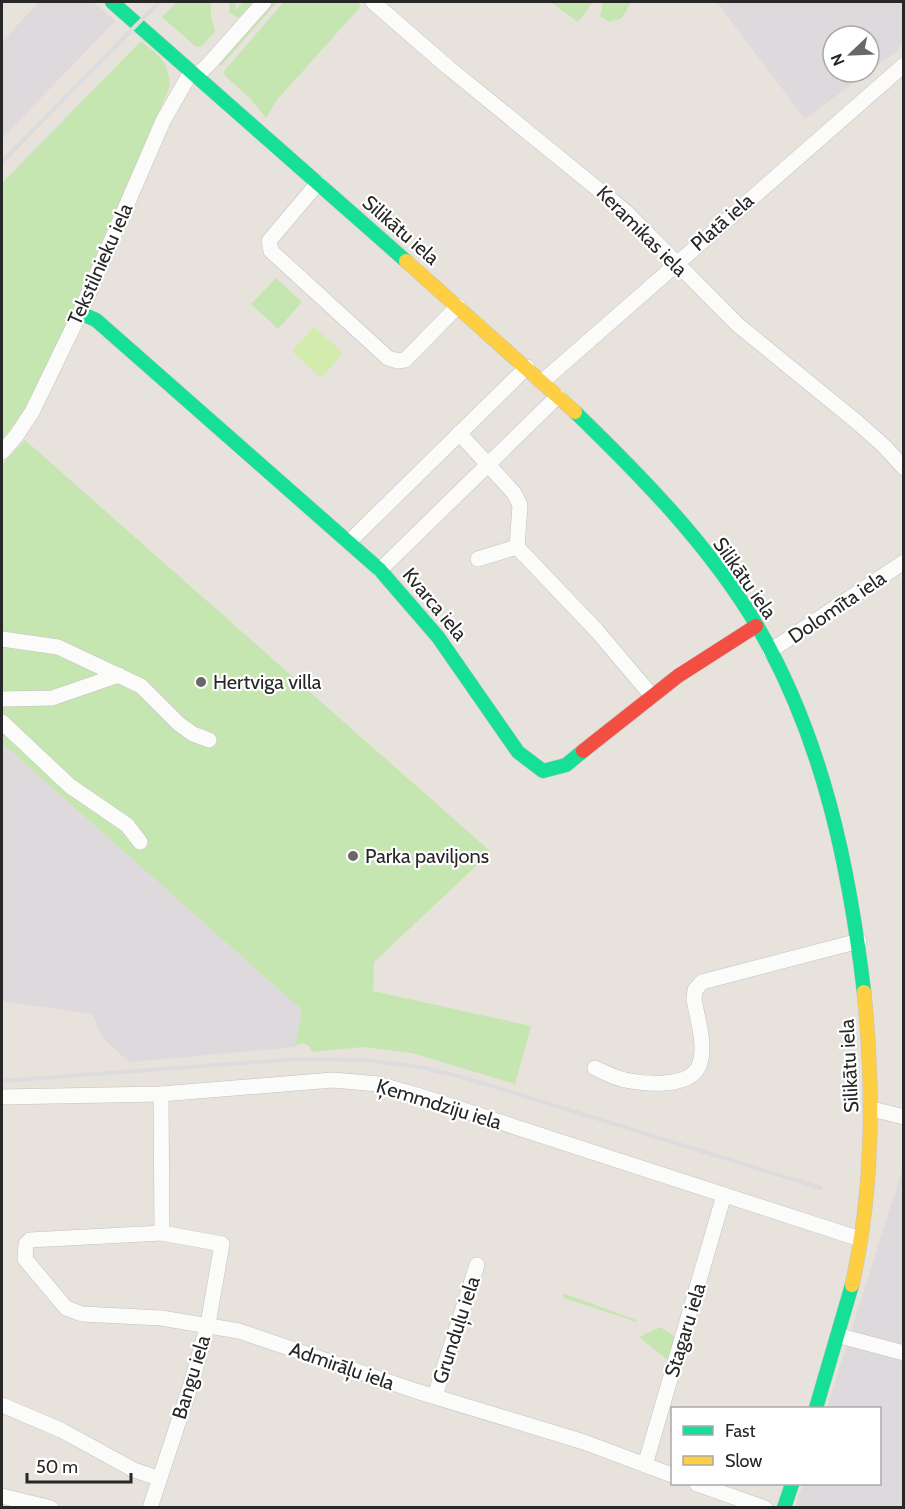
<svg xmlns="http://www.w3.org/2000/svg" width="905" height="1509" font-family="Cabin,sans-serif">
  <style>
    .industrial { fill: #ddd9dc }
    .green { fill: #c5e6b0 }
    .pitch { fill: #d3ebad }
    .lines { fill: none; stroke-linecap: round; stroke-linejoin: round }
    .street-casing { stroke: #c3c2c3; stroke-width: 16 }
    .fast-casing { stroke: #c3c2c3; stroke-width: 15 }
    .slow-casing { stroke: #c3c2c3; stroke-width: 15 }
    .jam-casing { stroke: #c3c2c3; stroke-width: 15 }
    .street { stroke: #fbfbfa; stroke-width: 15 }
    .fast { stroke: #16e098; stroke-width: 14 }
    .slow { stroke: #ffcf43; stroke-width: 14 }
    .jam { stroke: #f24e42; stroke-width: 14 }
    .rail { stroke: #dcdbdd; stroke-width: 4 }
    .poi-dot { fill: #6a6866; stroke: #fff; stroke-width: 2 }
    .labels { text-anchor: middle; stroke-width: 4.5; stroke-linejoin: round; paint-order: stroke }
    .street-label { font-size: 20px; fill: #272727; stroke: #fff }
    .poi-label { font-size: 20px; fill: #272727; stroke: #fff; text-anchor: start }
  </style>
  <rect width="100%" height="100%" fill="#e7e2dc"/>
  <!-- industrial -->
  <g class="industrial">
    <polygon points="39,2 93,2 115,21 2,138 2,42"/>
    <polygon points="717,2 903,2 903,42 897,51 869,71 869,36 833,36 833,72 868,72 805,119"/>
    <polygon points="2,743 302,1010 295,1047 129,1062 102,1037 93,1014 2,1001"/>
    <polygon points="903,1167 903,1507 795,1508 803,1484 880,1484 880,1408 827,1408"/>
  </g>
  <!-- green -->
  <g class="green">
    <polygon points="177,2 211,2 211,17 215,31 201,47 195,46 162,17"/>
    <polygon points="230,2 234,2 237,9 243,2 255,2 238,18 229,12"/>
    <polygon points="272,2 277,2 222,65 216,65"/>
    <polygon points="284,2 357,2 361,6 277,100 266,118 250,98 225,76 224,71"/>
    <polygon points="551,2 593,2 578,22"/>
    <polygon points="603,2 631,2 622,18 610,22 600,16"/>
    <path d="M141 41C160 57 168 59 170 86L50 362 29 407 2 441V183Z"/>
    <polygon points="276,278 302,302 278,329 251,304"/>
    <polygon points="25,440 491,852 374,962 373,991 531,1026 515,1084 412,1053 363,1047 313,1052 308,1045 302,1043 295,1047 302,1010 2,743 2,465"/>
    <polygon points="565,1294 636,1320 637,1322 564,1298 562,1295"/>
    <polygon points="660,1327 674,1336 676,1343 670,1362 639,1337"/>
  </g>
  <!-- pitch -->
  <polygon class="pitch" points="314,327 343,353 321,378 292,351"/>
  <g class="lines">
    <!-- street casing -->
    <g class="street-casing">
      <g id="street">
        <polyline points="373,2 449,68 626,212 738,325 857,422 884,446 904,468"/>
        <polyline points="196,76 208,65 264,2"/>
        <polyline points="318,183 269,241 271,251 388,358 398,361 405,360 458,306"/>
        <polyline points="543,381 904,65"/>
        <polyline points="459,433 514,493 520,505 517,547"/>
        <polyline points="2,452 16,436 32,412 80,313 163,121 191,72"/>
        <polyline points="350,541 527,367"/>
        <polyline points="478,559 517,547 597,631 652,696"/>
        <polyline points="380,570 558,396"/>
        <polyline points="2,639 58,647 141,686 179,724 193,734 209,740"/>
        <polyline points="770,651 904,562"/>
        <polyline points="2,699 52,698 119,675"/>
        <polyline points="2,722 70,786 127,825 140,842"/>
        <path d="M595 1068C604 1072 614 1078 625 1080 644 1084 693 1089 700 1063 706 1044 697 1018 694 999L695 990 702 982 859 941"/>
        <polyline points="2,1097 161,1094 333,1080 378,1084 417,1095 860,1239"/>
        <polyline points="872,1109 904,1117"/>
        <polyline points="162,1233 30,1240 26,1244 25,1259 66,1308 82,1314 161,1318 239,1331 416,1391 584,1442 672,1475"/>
        <polyline points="840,1336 904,1353"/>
        <polyline points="435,1396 477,1265"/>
        <polyline points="2,1405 61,1430 134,1470 158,1478"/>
        <polyline points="645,1465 724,1195"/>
        <polyline points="697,1484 765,1508"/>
        <polyline points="2,1496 51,1508"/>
        <polyline points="150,1508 191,1384 208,1324 222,1244 162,1233 161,1094"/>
      </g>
    </g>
    <!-- fast casing -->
    <g class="fast-casing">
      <g id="fast">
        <polyline points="112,2 406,261"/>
        <polyline points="80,313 96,320 380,570 438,637 518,752 543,771 566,765 583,751"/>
        <path d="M575 412C643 478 711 547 759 629 823 741 849 865 864 992"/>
        <polyline points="816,1408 852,1285"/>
        <polyline points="784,1508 792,1484"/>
      </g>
    </g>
    <!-- slow casing -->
    <g class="slow-casing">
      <g id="slow">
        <polyline points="406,261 575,412"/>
        <path d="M852 1285C874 1189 874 1090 864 992"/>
      </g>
    </g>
    <!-- jam casing -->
    <g class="jam-casing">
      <polyline id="jam" points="583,751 678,676 756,626"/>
    </g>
    <!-- street -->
    <use href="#street" class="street"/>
    <!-- fast -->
    <use href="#fast" class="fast"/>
    <!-- slow -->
    <use href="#slow" class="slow"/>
    <!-- jam -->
    <use href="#jam" class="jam"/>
    <!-- rail -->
    <g class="rail">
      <polyline points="2,162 159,2"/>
      <polyline points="2,1081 297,1059 367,1060 425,1068 469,1079 821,1188"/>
    </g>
  </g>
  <!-- markers -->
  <g class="poi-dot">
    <circle cx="201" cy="682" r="6"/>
    <circle cx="353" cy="856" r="6"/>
  </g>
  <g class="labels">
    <!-- street labels -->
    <g class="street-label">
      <text transform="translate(722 222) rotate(-41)" y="7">Platā iela</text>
      <text transform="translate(401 230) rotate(41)" y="7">Silikātu iela</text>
      <text transform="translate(642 231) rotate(45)" y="7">Keramikas iela</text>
      <text transform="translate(100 264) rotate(-66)" y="7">Tekstilnieku iela</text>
      <text transform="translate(745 578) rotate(55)" y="7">Silikātu iela</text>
      <text transform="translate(435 604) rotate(50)" y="7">Kvarca iela</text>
      <text transform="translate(837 607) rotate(-34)" y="7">Dolomīta iela</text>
      <text transform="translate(849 1066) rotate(-93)" y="7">Silikātu iela</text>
      <text transform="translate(439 1104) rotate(17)" y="7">Ķemmdziju iela</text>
      <text transform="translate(456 1330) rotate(-72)" y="7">Grunduļu iela</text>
      <text transform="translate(685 1330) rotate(-73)" y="7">Stagaru iela</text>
      <text transform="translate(342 1366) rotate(19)" y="7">Admirāļu iela</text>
      <text transform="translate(191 1377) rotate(-73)" y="7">Bangu iela</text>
    </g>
    <!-- poi labels -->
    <g class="poi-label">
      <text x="213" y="689">Hertviga villa</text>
      <text x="365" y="863">Parka paviljons</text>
    </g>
  </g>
  <!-- border -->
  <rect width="905" height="1509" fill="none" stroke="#272727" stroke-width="6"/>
  <!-- legend -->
  <rect x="671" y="1407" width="210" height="78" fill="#ffffff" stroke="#a9a9a9" stroke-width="1.5"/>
  <rect x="683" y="1426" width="30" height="9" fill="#16e098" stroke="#a9a9a9" stroke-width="1.5"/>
  <text x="725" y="1437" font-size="18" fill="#272727">Fast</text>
  <rect x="683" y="1456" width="30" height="9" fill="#ffcf43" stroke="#a9a9a9" stroke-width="1.5"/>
  <text x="725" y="1467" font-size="18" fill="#272727">Slow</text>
  <!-- north arrow -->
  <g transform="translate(851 54) rotate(247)"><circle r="28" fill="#ffffff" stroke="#a9a9a9" stroke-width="1.5"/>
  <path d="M0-4.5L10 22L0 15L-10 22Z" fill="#6a6866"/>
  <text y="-9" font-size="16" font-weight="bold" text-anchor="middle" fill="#272727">N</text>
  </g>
  <!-- scale -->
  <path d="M27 1473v9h104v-9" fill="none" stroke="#272727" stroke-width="3"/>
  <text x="36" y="1473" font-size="18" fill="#272727" stroke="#ffffff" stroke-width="4.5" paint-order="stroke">50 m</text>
</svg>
